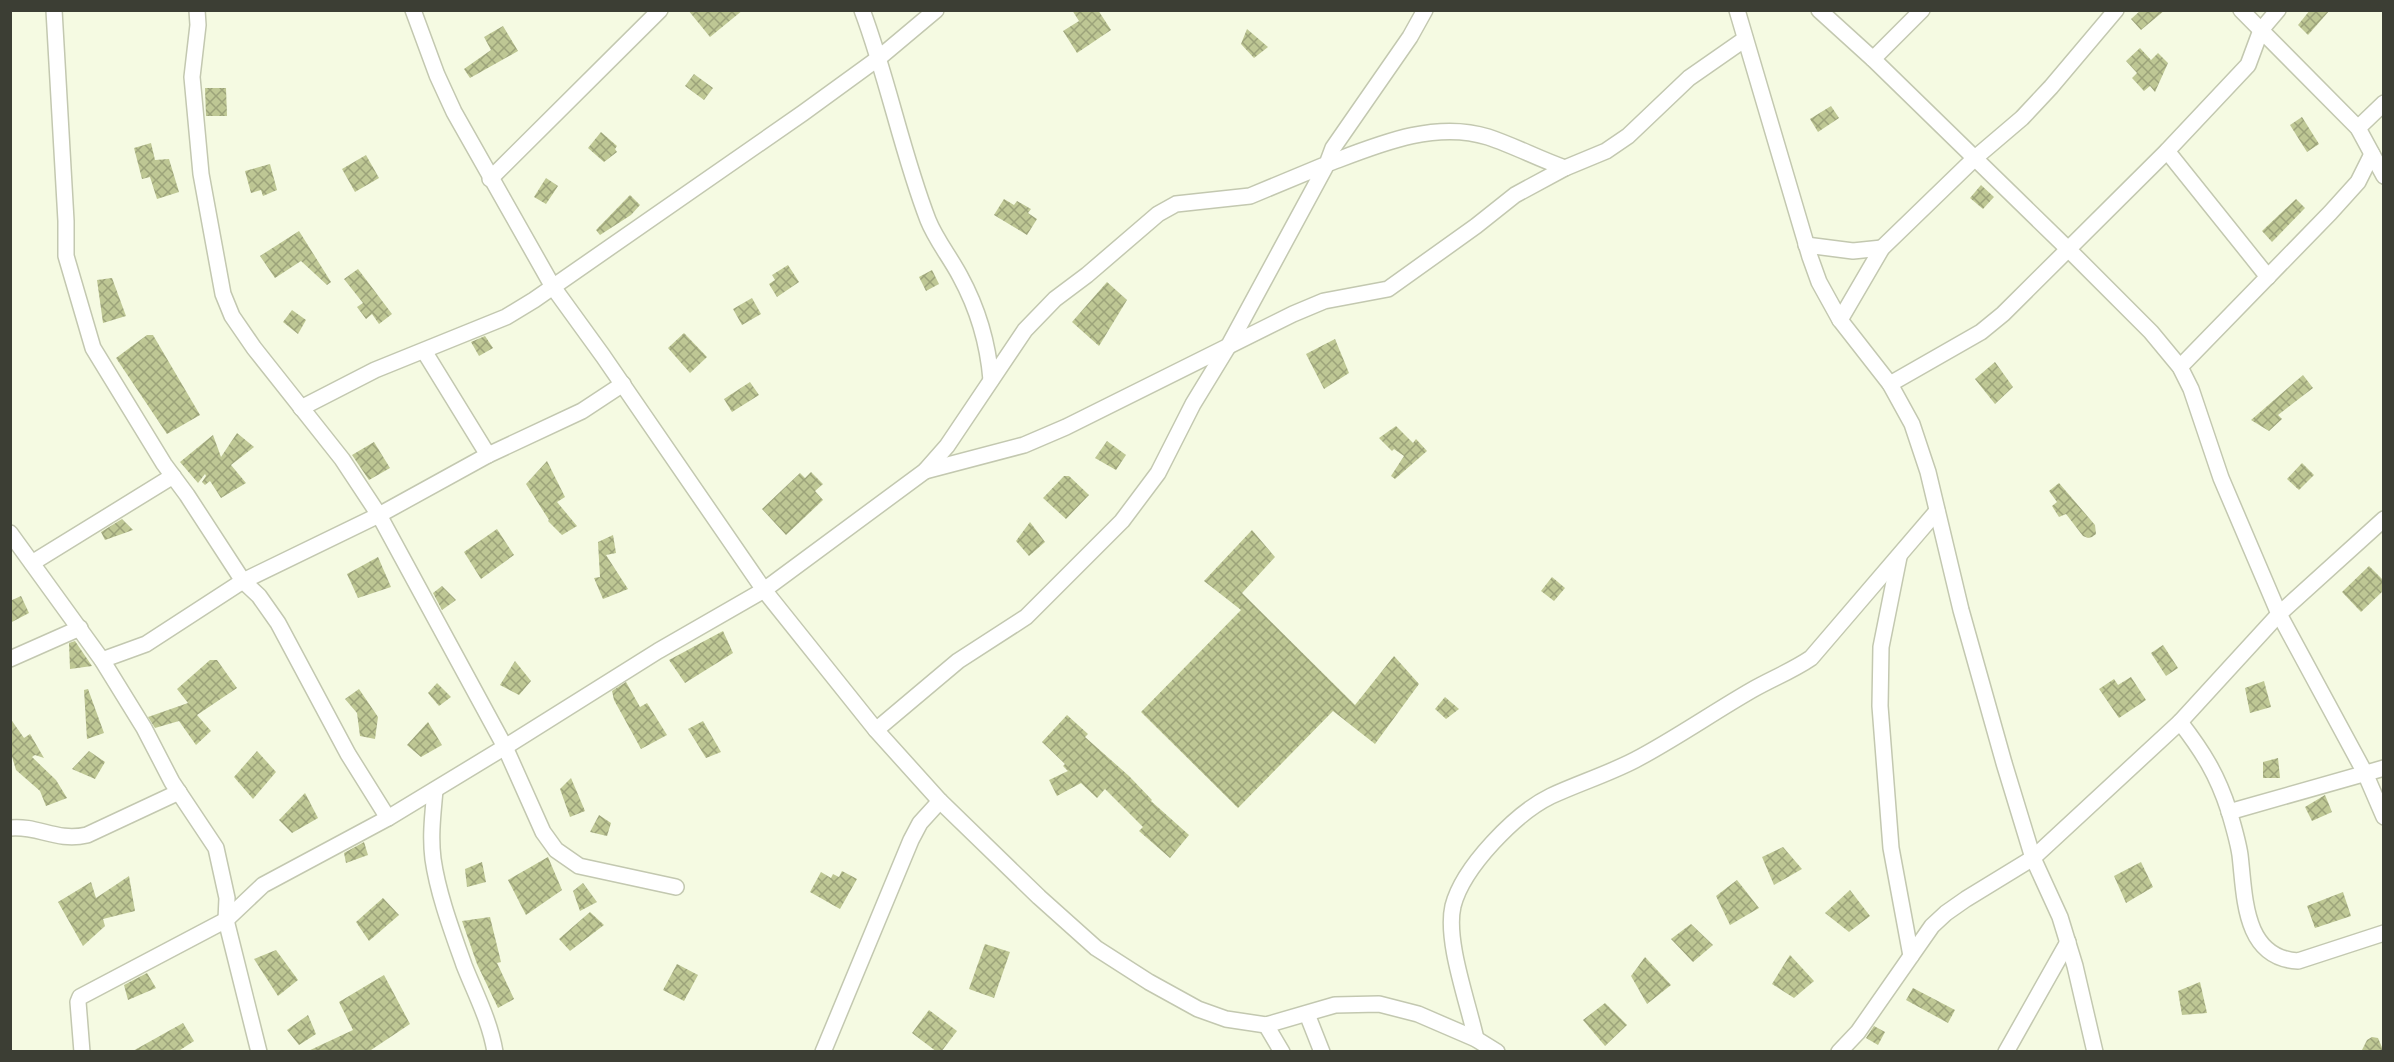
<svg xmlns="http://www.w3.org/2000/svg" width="2394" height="1062" font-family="Roboto,sans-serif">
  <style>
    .building { fill: url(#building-cross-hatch) }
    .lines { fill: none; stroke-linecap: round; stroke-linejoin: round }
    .street-casing { stroke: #c3c8b0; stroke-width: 18 }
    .street { stroke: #fff; stroke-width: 15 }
  </style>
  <defs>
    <pattern id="building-cross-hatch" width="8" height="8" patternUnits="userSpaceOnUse" patternTransform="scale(1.5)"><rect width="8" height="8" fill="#bec794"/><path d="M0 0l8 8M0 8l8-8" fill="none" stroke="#9ca37a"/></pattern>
  </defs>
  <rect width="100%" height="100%" fill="#f5fae2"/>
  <!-- building -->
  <g class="building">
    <polygon points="688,10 743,10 710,37"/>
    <polygon points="1072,10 1098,10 1111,30 1077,53 1063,31 1079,21"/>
    <polygon points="2141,10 2165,10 2141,30 2131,19"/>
    <polygon points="2310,10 2330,10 2308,35 2298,25"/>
    <polygon points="503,26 518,51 470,78 464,69 491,50 484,37"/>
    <polygon points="1247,29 1268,47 1254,58 1241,44"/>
    <polygon points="2140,48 2151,60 2158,53 2168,63 2155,92 2150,86 2144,91 2132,78 2137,73 2126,61"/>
    <polygon points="694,74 713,88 704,100 685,86"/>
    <polygon points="205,88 226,88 227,116 206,116"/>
    <polygon points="1831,106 1839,118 1818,132 1810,119"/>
    <polygon points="2302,117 2319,144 2307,152 2290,125"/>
    <polygon points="601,132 617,146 615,149 617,152 604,162 588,148"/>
    <polygon points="151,143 155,160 169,159 179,192 157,199 150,177 142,179 134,148"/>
    <polygon points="366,155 379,178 355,192 342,169"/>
    <polygon points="270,164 277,190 263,196 261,190 251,193 245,171"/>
    <polygon points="546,178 558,186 546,204 534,197"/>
    <polygon points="1981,185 1994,197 1983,209 1970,198"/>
    <polygon points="630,195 640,205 631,215 600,235 596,230"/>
    <polygon points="1004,199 1014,205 1017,201 1031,209 1028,213 1037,219 1027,235 994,215"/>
    <polygon points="2296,199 2305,208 2272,242 2262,231"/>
    <polygon points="299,231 331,282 327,285 301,261 275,278 260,256"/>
    <polygon points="788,265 799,282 777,297 769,284 775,280 772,275"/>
    <polygon points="358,269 392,314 379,324 372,314 366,319 357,307 363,303 344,279"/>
    <polygon points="932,270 939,284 926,291 919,277"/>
    <polygon points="112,278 126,316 103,323 97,280"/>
    <polygon points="1107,282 1127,300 1099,346 1072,322"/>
    <polygon points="752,298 761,314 742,325 733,309"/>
    <polygon points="292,310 306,320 298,334 283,322"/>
    <polygon points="684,333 707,357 690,373 668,348"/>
    <polygon points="147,335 153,335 200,415 167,434 116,358"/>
    <polygon points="485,336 493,348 479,356 471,342"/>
    <polygon points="1335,339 1349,373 1324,389 1306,354"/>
    <polygon points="1995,362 2013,387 1995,404 1975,379"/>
    <polygon points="2303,375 2313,388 2278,415 2282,419 2269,431 2251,420"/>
    <polygon points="750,382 759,395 732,412 724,399"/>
    <polygon points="1396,426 1413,443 1416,439 1427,451 1395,479 1391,476 1404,456 1394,449 1392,451 1379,438"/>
    <polygon points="237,433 254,447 231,465 246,483 221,498 210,481 205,485 202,482 206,476 205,474 198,483 180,462 213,435 221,457"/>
    <polygon points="1107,441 1126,455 1116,470 1095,458"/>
    <polygon points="374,442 390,468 369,480 352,455"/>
    <polygon points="547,461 565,497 557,502 577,526 562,535 548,521 549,520 526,484"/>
    <polygon points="2302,463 2314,475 2299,490 2287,479"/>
    <polygon points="811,472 823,484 815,491 823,500 786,535 762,509 800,473 805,478"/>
    <polygon points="1064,476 1069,476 1089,495 1066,519 1043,498"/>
    <polygon points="2059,483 2095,525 2096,534 2092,537 2088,538 2083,536 2066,514 2059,517 2052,506 2057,502 2049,491"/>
    <polygon points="122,519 133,530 105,540 101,532"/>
    <polygon points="1030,522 1045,542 1029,556 1016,541"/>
    <polygon points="497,529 514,555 481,579 464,552"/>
    <polygon points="1252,530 1275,557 1242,593 1355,705 1394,656 1419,684 1375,744 1333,711 1238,808 1141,712 1241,610 1204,581"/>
    <polygon points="613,535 616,553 606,555 628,589 603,599 594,578 600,577 598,542"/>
    <polygon points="378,557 391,587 358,598 347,574"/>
    <polygon points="2369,566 2384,581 2384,590 2361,612 2342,592"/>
    <polygon points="1552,577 1565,588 1554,601 1541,591"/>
    <polygon points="442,586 456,600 442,610 433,593"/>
    <polygon points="21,596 29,613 10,623 10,601"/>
    <polygon points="723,631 733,653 685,683 669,660"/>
    <polygon points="75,641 92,666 70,669 69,643"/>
    <polygon points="2163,645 2178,668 2166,676 2151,653"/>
    <polygon points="210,660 217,660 237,688 197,715 211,731 196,745 179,721 155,728 148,717 188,703 177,689"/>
    <polygon points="515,661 531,681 519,695 500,685"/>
    <polygon points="2131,677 2146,700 2119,718 2099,689 2114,679 2118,685"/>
    <polygon points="2264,681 2271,707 2250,713 2245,688"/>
    <polygon points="626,682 640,707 647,703 667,735 641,749 614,700 612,691"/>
    <polygon points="437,683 451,697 439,706 428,693"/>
    <polygon points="88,689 104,733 87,739 84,690"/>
    <polygon points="359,689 378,717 375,739 360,736 357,713 345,699"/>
    <polygon points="1445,697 1459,709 1446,719 1435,709"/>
    <polygon points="1067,715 1088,734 1085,737 1129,776 1152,800 1151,801 1189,835 1170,858 1139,831 1143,827 1105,789 1097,798 1081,783 1057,796 1049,780 1068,771 1063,766 1065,764 1042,742"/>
    <polygon points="10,718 24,738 30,734 44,758 35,755 32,757 56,780 67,798 46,806 40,791 16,770 10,750"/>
    <polygon points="703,721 721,752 706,758 688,729"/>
    <polygon points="428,722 442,745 421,757 407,745"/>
    <polygon points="89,751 105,762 95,779 72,769"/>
    <polygon points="257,751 276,772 253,799 234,777"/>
    <polygon points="2278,758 2280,778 2263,778 2263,762"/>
    <polygon points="571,778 585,811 570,817 560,789"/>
    <polygon points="305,793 318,818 292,833 279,820"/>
    <polygon points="2325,795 2332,812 2312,821 2305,807"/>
    <polygon points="599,815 611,823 607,836 590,832"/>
    <polygon points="364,842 368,855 346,863 344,853"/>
    <polygon points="1783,847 1802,869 1774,885 1762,857"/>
    <polygon points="548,857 562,890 526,915 508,880"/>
    <polygon points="482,862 486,882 467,887 465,869"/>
    <polygon points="2141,862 2153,887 2126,903 2114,876"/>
    <polygon points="842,871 857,879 840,909 810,892 821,872 831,878 833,874 839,877"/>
    <polygon points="129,876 135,911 103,919 105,926 83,946 58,902 91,882 96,898"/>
    <polygon points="1737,880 1759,908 1730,925 1716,896"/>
    <polygon points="583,883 597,902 580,911 573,891"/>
    <polygon points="1850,890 1870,916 1849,932 1825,913"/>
    <polygon points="2343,892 2351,916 2315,928 2307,906"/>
    <polygon points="383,898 399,915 369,941 356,922"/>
    <polygon points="590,912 604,925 570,951 559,939"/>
    <polygon points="490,917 501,962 497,963 514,999 498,1008 477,964 462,921"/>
    <polygon points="1691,924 1713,945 1693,962 1671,939"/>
    <polygon points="985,944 1010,952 994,998 969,989"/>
    <polygon points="276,950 298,980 278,996 254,959"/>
    <polygon points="1790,955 1814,981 1794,998 1772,984"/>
    <polygon points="1645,957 1671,985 1647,1004 1631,976"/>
    <polygon points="677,964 698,975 684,1001 663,990"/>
    <polygon points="147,973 156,988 128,1000 124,985"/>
    <polygon points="384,975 410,1024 368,1052 306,1052 353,1030 339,1002"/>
    <polygon points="2200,982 2207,1013 2182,1015 2178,991"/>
    <polygon points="1913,988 1955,1010 1948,1023 1906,1000"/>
    <polygon points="1605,1003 1627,1025 1605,1046 1583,1020"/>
    <polygon points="929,1010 957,1031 941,1052 937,1052 912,1033"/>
    <polygon points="308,1015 316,1034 299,1045 287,1030"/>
    <polygon points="183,1023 194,1041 177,1052 131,1052"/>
    <polygon points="1874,1026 1885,1032 1878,1045 1866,1038"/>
    <polygon points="2372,1037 2378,1038 2384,1052 2361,1052 2367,1040"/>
  </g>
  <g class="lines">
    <!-- street casing -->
    <g class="street-casing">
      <g id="street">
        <polyline points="54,10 66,221 66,256 93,348 164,464 187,495 243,581 259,596 278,623 348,754 388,818"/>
        <polyline points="197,10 198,25 192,77 201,174 223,294 232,316 254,348 342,459 379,515 505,747 543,832 556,850 579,866 676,887"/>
        <polyline points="413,10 437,75 454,112 553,287 603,356 764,590 876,730 940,801 1039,897 1096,948 1149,982 1198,1009 1226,1019 1266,1025 1335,1005 1379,1004 1418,1014 1476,1039 1497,1052"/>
        <path d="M862 10C888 79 902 153 928 220 936 240 950 257 960 276 978 309 988 343 991 380"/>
        <polyline points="1737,10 1810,257 1819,282 1840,320 1890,384 1912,424 1928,472 1961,610 2004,763 2033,858 2060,917 2075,966 2095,1052"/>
        <polyline points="1819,10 1873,59 2069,250 2151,332 2180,367 2191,389 2221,478 2279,614 2365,773 2384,817"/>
        <polyline points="2241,10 2358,128 2384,176"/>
        <polyline points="1873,59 1922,10"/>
        <polyline points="2358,128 2384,103"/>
        <polyline points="2167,151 2268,277"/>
        <polyline points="490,179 660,10"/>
        <polyline points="1806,245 1853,251 1882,248"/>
        <polyline points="1840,320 1882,248 1975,158 2022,118 2051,87 2116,10"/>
        <polyline points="424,351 488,455"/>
        <polyline points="2180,367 2330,213 2358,182 2372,154"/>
        <polyline points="1890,384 1981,332 2003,314 2167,151 2248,65 2261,30 2278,10"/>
        <polyline points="301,408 375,370 506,317 534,300 803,113 880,57 936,10"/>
        <polyline points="925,471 1024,445 1066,427 1293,314 1324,301 1388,289 1476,226 1515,195 1565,168 1606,151 1628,136 1689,78 1745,39"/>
        <polyline points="10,533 102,660 144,728 172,782 216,848 227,898 226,920 259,1052"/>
        <polyline points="1899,557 1881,647 1880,706 1891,848 1911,956"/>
        <polyline points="32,563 173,476"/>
        <polyline points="10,659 80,628"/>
        <polyline points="102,660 146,644 243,581 379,515 488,455 582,411 623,384"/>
        <path d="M2180 722C2203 752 2217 774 2229 811 2233 825 2238 841 2240 855 2245 896 2243 958 2298 961L2384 933"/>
        <path d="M876 730 958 661 1026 617 1122 521 1158 473 1193 404 1229 345 1327 164C1377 145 1434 120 1488 137 1515 146 1539 159 1565 168"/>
        <path d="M435 790C433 813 430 836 433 859 438 894 452 931 464 965 475 993 490 1021 495 1052"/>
        <polyline points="2229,812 2384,768"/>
        <path d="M10 828C38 825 56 842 87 835L179 792"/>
        <polyline points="1307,1014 1322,1052"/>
        <polyline points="1266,1025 1282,1052"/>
        <path d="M1476 1039C1468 1002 1445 941 1453 906 1463 867 1516 813 1551 796 1579 783 1608 774 1635 760 1675 739 1712 713 1752 690 1771 679 1792 671 1811 658L1937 511"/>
        <polyline points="82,1052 78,1002 80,997 226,920 263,885 388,818 505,747 658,651 764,590 925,471 947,446 1025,330 1055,299 1087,275 1158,214 1176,204 1250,196 1327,164 1333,148 1410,37 1425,10"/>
        <polyline points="823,1052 911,840 920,823 940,801"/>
        <polyline points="1839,1052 1858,1032 1932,926 1946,913 1966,899 2033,858 2180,722 2279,614 2384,519"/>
        <polyline points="2006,1052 2068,942"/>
      </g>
    </g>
    <!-- street -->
    <use href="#street" class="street"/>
  </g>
  <!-- border -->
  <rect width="2394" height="1062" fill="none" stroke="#3c3e34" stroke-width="24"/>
</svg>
